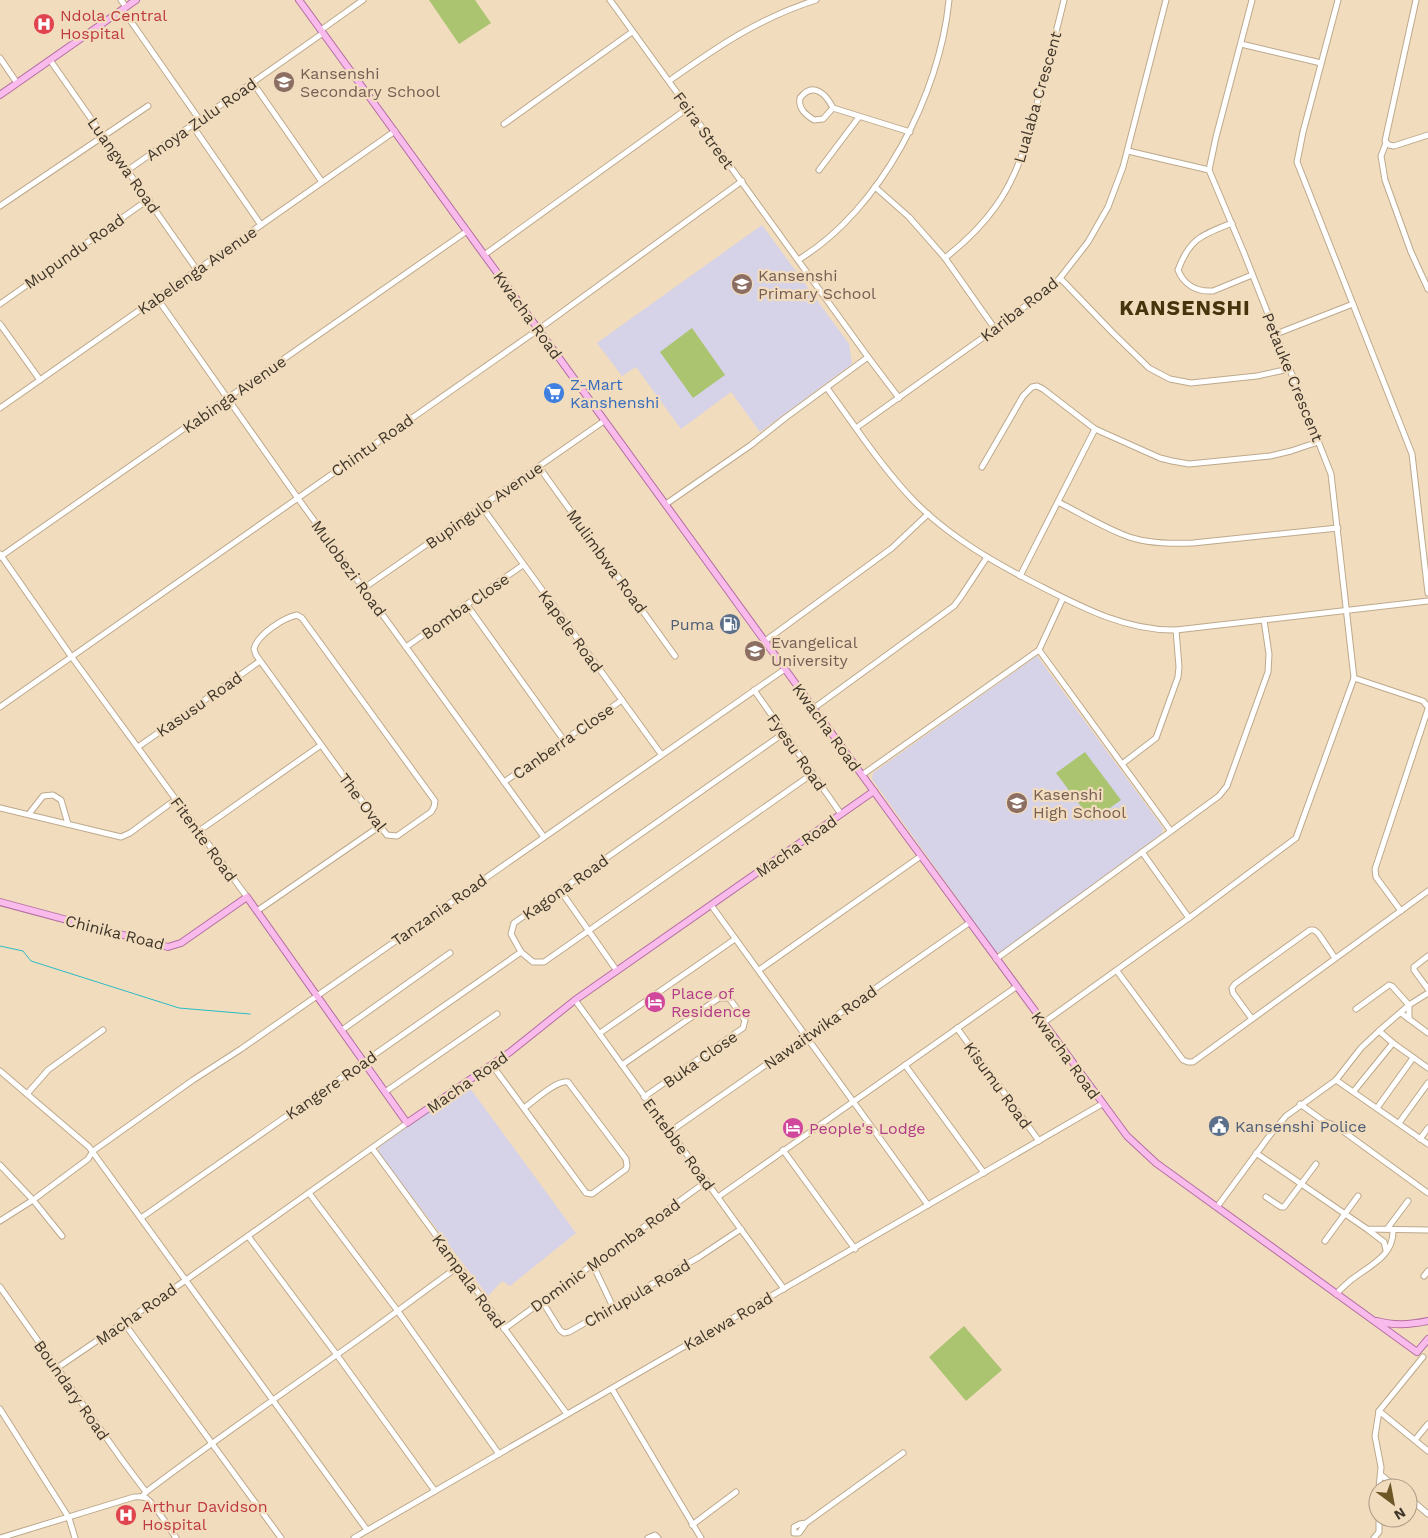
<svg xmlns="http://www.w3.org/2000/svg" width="1428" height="1538" font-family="'Work Sans',sans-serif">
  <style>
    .education { fill: #d6d2e8 }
    .garden { fill: #abc470 }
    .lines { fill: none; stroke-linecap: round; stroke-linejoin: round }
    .stream { stroke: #2cbcc5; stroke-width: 1 }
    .minor-casing { stroke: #bda98c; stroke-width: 7 }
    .major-casing { stroke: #b46fa0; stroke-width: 8 }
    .minor { stroke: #fff; stroke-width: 5 }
    .major { stroke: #f8bbec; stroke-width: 6 }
    .labels { text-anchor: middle; stroke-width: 4.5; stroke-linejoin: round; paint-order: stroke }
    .health-label { font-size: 16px; fill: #be3a42; stroke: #f1dcbe; text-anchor: start }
    .education-label { font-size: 16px; fill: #785e54; stroke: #f1dcbe; text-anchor: start }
    .street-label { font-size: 16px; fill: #3f362a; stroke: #f1dcbe }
    .shop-label { font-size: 16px; fill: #366cbe; stroke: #f1dcbe; text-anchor: start }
    .service-label { font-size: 16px; fill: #4e5e75; stroke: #f1dcbe; text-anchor: end }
    .hotel-label { font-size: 16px; fill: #b23c85; stroke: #f1dcbe; text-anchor: start }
    .district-label { font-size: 21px; font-weight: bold; letter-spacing: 1px; fill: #45340c; stroke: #f1dcbe }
  </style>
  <rect width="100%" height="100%" fill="#f1dcbe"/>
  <!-- education -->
  <g class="education">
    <polygon points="762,225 849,344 852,364 760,432 731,392 681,429 636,367 622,376 597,343"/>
    <polygon points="1037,656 1163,828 1162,833 1000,953 996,952 872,779 873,773"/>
    <polygon points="467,1084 576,1233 510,1286 502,1281 488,1296 378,1152 380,1146"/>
  </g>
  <!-- garden -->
  <g class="garden">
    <polygon points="429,0 475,0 491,23 459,44"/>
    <polygon points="692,328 725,375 693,398 660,352"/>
    <polygon points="1085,752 1121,800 1092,821 1056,773"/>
    <polygon points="964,1326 1002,1370 966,1401 929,1357"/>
  </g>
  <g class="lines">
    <!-- stream -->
    <polyline class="stream" points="0,946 23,951 31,961 179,1008 250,1014"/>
    <!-- minor casing -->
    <g class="minor-casing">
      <g id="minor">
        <polyline points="121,0 126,7"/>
        <polyline points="610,0 868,357 899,398"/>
        <polyline points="1338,0 1303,132 1297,162 1412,454 1428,593"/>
        <polyline points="1416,0 1385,141 1389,145 1394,146 1428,135"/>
        <polyline points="123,10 199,119"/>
        <polyline points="321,30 363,0"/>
        <polyline points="1241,44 1321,63"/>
        <polyline points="0,58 17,83"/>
        <polyline points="50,60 197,270"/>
        <path d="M669 81C717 47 759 18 816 0"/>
        <polyline points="253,83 322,182"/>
        <path d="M833 108 823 119 814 120C806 115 798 109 800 98 813 81 826 94 833 108L910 132"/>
        <polyline points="504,124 632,32"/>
        <polyline points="192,125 261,225"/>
        <polyline points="1386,143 1381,156 1385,180 1411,252 1428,289"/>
        <polyline points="1128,151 1209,170"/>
        <polyline points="128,170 323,33"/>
        <polyline points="819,170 859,117"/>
        <polyline points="875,187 909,217 945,258 995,329"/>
        <polyline points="0,206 148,106"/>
        <path d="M1232 223C1202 235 1190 238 1178 270 1184 285 1197 292 1213 291L1252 275"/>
        <polyline points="484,255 688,108"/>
        <path d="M945 258C964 243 982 226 996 206 1019 174 1028 137 1038 100 1047 67 1056 33 1064 0"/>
        <path d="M798 260C881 210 940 94 949 0"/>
        <polyline points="1060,278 1113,333 1149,368 1170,379 1191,383 1257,376 1289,369"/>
        <polyline points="157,298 297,497 544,837"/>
        <polyline points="0,304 149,199"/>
        <polyline points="0,324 40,380"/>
        <polyline points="1276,334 1353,304"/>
        <path d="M827 388C855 426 882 468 915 502 951 538 995 563 1040 586 1083 608 1127 631 1176 630L1428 601"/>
        <polyline points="0,408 395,131"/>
        <polyline points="856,428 995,329 1049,288 1060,278 1088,242 1108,207 1123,167 1166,0"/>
        <polyline points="539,467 675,656"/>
        <polyline points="982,467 1023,396 1032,387 1037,386 1043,389 1095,429 1160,458 1172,461 1189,464 1270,456 1291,451 1318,442"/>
        <path d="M1058 502C1080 513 1101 526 1124 535 1145 544 1171 544 1193 543L1338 528"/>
        <polyline points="666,504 751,445 785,418 868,357"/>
        <polyline points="482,507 661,754"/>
        <polyline points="0,554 71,656 247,897"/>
        <polyline points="0,557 467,231"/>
        <polyline points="1020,576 1095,429"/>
        <polyline points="364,588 604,421"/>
        <polyline points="467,605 563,739"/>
        <path d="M297 615 302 618 435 801 434 807 431 812 397 836 387 835 380 826 256 655 254 649C257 635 283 618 297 615Z"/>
        <polyline points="765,641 892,548 928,514"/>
        <polyline points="406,647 523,565"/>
        <polyline points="1039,650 1170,830"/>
        <polyline points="1354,678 1423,701 1428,707"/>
        <polyline points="754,690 841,814"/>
        <polyline points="0,707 539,329 742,181"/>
        <polyline points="814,708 954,606 960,598 987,557"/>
        <polyline points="784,733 514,923 511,934 521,952 533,962 544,962 812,774"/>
        <polyline points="138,747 260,661"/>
        <polyline points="1122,764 1156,738 1178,677 1179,667 1176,630"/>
        <polyline points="862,775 1039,650 1063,598"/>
        <polyline points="504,782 622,700"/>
        <polyline points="0,808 121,837 130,833 175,800"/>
        <polyline points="29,814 43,796 53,795 61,800 68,824"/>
        <polyline points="199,831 321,745"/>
        <polyline points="1142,852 1189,918"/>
        <polyline points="560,890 617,971"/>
        <polyline points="711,905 928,1205"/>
        <polyline points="257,911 380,826"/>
        <polyline points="1401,911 1376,877 1375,869 1428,709"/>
        <polyline points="1428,956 1414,967 1414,970 1428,989"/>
        <polyline points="996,959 1219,796 1227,786 1268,672 1269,654 1264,620"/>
        <polyline points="759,970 921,856"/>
        <polyline points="1117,971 1183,1060 1188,1062 1193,1062 1428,891"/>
        <polyline points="575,1000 784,1289"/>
        <polyline points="1356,1009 1389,985 1392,986 1409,1005 1409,1019"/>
        <polyline points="1401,1013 1428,1033"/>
        <polyline points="1252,1019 1233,993 1232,988 1235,984 1310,930 1314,930 1318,933 1335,958"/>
        <polyline points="1043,1023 1189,918 1296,838 1354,678 1331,474 1244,253 1209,170 1216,137 1252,0"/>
        <polyline points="957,1028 1039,1141"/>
        <polyline points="342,1030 450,953"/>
        <polyline points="1379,1031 1393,1043 1428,1068"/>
        <polyline points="600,1033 735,939"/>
        <path d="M492 1065 586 1193 592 1194 626 1169 627 1166 626 1159 568 1082C556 1080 534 1101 524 1108"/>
        <polyline points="622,1065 719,998 729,998 745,1020 743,1028 644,1097"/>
        <polyline points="905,1065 984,1173"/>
        <polyline points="0,1071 89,1147 367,1530"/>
        <polyline points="1336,1080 1428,1144"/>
        <polyline points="1354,1091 1393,1043"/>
        <polyline points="385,1092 497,1014"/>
        <polyline points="27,1094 48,1070 103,1030"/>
        <polyline points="1300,1104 1325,1122 1336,1126 1428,1193"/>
        <polyline points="1377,1108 1413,1058"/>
        <polyline points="1399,1123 1428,1083"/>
        <polyline points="671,1131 969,923"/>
        <polyline points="1420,1139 1428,1128"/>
        <polyline points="372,1148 567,1414"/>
        <polyline points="783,1150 855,1249"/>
        <polyline points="1256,1153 1367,1229 1428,1230"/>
        <polyline points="0,1165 33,1200 62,1236"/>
        <polyline points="309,1193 397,1310 499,1454"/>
        <polyline points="718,1197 1016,987"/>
        <polyline points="1266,1197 1281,1207 1284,1207 1316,1164"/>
        <polyline points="1217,1207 1270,1135 1286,1116 1336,1080 1361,1048 1379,1031 1409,1005 1428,993"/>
        <polyline points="141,1218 521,952"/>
        <polyline points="0,1221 33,1200 88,1159 93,1151 193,1080 241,1049 785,669"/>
        <polyline points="1367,1229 1384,1242 1386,1250"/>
        <polyline points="1387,1229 1408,1201"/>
        <polyline points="248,1236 337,1355 435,1491"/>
        <polyline points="1325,1241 1358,1196"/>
        <polyline points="593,1265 613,1307"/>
        <polyline points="1424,1276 1428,1271"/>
        <polyline points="0,1287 122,1460 146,1492"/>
        <path d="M1336 1294C1341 1289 1346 1284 1351 1280 1369 1266 1394 1256 1393 1230"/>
        <polyline points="542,1301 560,1330 564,1333 569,1332 699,1257 741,1229"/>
        <polyline points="124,1323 281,1538"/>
        <polyline points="504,1329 707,1181"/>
        <polyline points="1423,1357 1379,1411 1428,1451"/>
        <polyline points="57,1368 186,1280 407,1123"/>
        <polyline points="612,1389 701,1538"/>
        <polyline points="0,1409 69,1518 75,1538"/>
        <polyline points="1415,1440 1428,1424"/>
        <polyline points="1381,1475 1397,1488"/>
        <polyline points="1379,1488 1381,1467 1375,1436 1379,1411"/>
        <path d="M142 1497 146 1492C208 1445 272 1401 335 1356 377 1327 417 1296 459 1266"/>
        <polyline points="1408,1497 1428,1514"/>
        <polyline points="806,1523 800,1524 794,1527 794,1533 799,1533 806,1523 903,1453"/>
        <polyline points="692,1525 736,1492"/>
        <path d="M0 1538 134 1497C138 1497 142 1496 146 1498 154 1503 170 1529 176 1538"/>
        <polyline points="354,1538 1102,1104"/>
        <polyline points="648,1538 655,1535 658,1538"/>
        <polyline points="1374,1538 1379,1532 1379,1518"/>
      </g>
    </g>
    <!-- major casing -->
    <g class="major-casing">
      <g id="major">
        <polyline points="299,0 902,830 1127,1136 1156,1163 1417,1352 1428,1339"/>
        <polyline points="0,95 136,0"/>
        <polyline points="0,902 168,947 181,943 247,897 407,1123 510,1052 575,1000 874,791"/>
        <path d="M1377 1321C1394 1326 1410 1325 1428 1321"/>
      </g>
    </g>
    <!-- minor -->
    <use href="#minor" class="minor"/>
    <!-- major -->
    <use href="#major" class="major"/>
  </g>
  <!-- icons -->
  <defs>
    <g id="hospital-disc" transform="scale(1.125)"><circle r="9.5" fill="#e0444e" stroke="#f1dcbe"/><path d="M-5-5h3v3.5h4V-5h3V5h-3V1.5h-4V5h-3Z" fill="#fff"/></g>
    <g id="school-disc" transform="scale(1.125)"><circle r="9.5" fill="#8d6e63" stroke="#f1dcbe"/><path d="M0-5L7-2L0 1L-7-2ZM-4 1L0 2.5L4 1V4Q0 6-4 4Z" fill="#fff"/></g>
    <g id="supermarket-disc" transform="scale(1.125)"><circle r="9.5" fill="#3f7fe0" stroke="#f1dcbe"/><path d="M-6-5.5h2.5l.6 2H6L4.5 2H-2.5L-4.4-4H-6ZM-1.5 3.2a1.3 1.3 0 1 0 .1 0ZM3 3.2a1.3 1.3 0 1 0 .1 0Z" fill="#fff"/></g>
    <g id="fuel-disc" transform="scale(1.125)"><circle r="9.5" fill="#5c6f8a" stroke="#f1dcbe"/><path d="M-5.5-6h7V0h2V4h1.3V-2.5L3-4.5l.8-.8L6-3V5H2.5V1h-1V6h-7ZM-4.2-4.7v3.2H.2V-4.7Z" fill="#fff"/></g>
    <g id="university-disc" transform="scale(1.125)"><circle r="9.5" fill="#8d6e63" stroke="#f1dcbe"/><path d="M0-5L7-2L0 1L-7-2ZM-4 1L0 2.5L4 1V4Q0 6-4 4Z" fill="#fff"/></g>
    <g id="hotel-disc" transform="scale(1.125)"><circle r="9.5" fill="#d1479c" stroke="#f1dcbe"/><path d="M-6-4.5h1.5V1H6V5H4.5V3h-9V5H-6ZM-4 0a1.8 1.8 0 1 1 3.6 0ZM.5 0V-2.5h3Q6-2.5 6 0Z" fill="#fff"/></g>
    <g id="civic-disc" transform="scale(1.125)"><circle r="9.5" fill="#5c6f8a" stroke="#f1dcbe"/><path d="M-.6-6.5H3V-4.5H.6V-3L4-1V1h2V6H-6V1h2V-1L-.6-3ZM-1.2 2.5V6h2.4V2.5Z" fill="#fff"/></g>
  </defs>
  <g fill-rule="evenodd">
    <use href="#hospital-disc" x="44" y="24"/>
    <use href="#school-disc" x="284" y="82"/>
    <use href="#school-disc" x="742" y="284"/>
    <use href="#supermarket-disc" x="554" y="393"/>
    <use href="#fuel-disc" x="730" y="624"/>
    <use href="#university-disc" x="755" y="651"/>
    <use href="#school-disc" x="1017" y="803"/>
    <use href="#hotel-disc" x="655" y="1002"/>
    <use href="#civic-disc" x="1219" y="1126"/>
    <use href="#hotel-disc" x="793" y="1128"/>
    <use href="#hospital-disc" x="126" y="1515"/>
  </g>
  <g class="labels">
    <!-- health labels -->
    <g class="health-label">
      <text x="60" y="21">Ndola Central<tspan x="60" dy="18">Hospital</tspan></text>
      <text x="142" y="1512">Arthur Davidson<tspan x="142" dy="18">Hospital</tspan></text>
    </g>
    <!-- education labels -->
    <g class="education-label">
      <text x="300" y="79">Kansenshi<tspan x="300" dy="18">Secondary School</tspan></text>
      <text x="758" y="281">Kansenshi<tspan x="758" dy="18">Primary School</tspan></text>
      <text x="771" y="648">Evangelical<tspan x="771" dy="18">University</tspan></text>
      <text x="1033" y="800">Kasenshi<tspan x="1033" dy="18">High School</tspan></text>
    </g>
    <!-- street labels -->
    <g class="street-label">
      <text transform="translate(1037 97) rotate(-74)" y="6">Lualaba Crescent</text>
      <text transform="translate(201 119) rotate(-35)" y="6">Anoya Zulu Road</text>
      <text transform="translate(704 130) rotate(54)" y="6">Feira Street</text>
      <text transform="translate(124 165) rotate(55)" y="6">Luangwa Road</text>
      <text transform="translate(74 251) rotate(-35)" y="6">Mupundu Road</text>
      <text transform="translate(197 270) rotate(-35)" y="6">Kabelenga Avenue</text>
      <text transform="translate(1019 309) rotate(-38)" y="6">Kariba Road</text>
      <text transform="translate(528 315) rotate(54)" y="6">Kwacha Road</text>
      <text transform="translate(1293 377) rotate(68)" y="6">Petauke Crescent</text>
      <text transform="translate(234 394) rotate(-35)" y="6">Kabinga Avenue</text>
      <text transform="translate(372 445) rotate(-35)" y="6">Chintu Road</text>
      <text transform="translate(484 505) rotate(-35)" y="6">Bupingulo Avenue</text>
      <text transform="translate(607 561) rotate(54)" y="6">Mulimbwa Road</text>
      <text transform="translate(349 568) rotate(54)" y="6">Mulobezi Road</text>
      <text transform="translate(465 606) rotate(-35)" y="6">Bomba Close</text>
      <text transform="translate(571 631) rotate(54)" y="6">Kapele Road</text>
      <text transform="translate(199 704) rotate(-35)" y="6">Kasusu Road</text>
      <text transform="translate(827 727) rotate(54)" y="6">Kwacha Road</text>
      <text transform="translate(563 741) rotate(-35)" y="6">Canberra Close</text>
      <text transform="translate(797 752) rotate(55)" y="6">Fyesu Road</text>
      <text transform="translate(363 802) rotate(53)" y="6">The Oval</text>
      <text transform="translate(204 839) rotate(54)" y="6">Fitente Road</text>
      <text transform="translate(796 846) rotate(-35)" y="6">Macha Road</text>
      <text transform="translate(565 887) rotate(-35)" y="6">Kagona Road</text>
      <text transform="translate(439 910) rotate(-35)" y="6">Tanzania Road</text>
      <text transform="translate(115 932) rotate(14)" y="6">Chinika Road</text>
      <text transform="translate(820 1027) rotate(-35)" y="6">Nawaitwika Road</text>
      <text transform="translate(1066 1055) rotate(54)" y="6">Kwacha Road</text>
      <text transform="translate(700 1059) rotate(-35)" y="6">Buka Close</text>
      <text transform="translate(467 1082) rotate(-35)" y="6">Macha Road</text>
      <text transform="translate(331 1085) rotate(-35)" y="6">Kangere Road</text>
      <text transform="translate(998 1085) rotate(54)" y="6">Kisumu Road</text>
      <text transform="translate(679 1144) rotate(54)" y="6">Entebbe Road</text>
      <text transform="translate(605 1255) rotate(-36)" y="6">Dominic Moomba Road</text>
      <text transform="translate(469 1281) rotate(54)" y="6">Kampala Road</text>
      <text transform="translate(637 1293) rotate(-30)" y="6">Chirupula Road</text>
      <text transform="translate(136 1314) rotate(-35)" y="6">Macha Road</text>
      <text transform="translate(728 1321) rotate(-30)" y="6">Kalewa Road</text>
      <text transform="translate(72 1390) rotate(55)" y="6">Boundary Road</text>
    </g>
    <!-- shop labels -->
    <g class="shop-label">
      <text x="570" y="390">Z-Mart<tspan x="570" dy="18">Kanshenshi</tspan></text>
    </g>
    <!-- service labels -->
    <g class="service-label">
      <text x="714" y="630">Puma</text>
      <text x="1235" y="1132" text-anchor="start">Kansenshi Police</text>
    </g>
    <!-- hotel labels -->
    <g class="hotel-label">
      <text x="671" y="999">Place of<tspan x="671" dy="18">Residence</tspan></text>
      <text x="809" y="1134">People's Lodge</text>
    </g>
    <!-- district labels -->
    <g class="district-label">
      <text x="1185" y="315">KANSENSHI</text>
    </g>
  </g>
  <!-- north arrow -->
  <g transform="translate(1393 1503) rotate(148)"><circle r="24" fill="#f1dcbe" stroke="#aa9a83"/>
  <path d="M0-4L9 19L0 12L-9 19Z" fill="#6d5726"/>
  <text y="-8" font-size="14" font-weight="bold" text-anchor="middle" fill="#3f362a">N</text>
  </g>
</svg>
